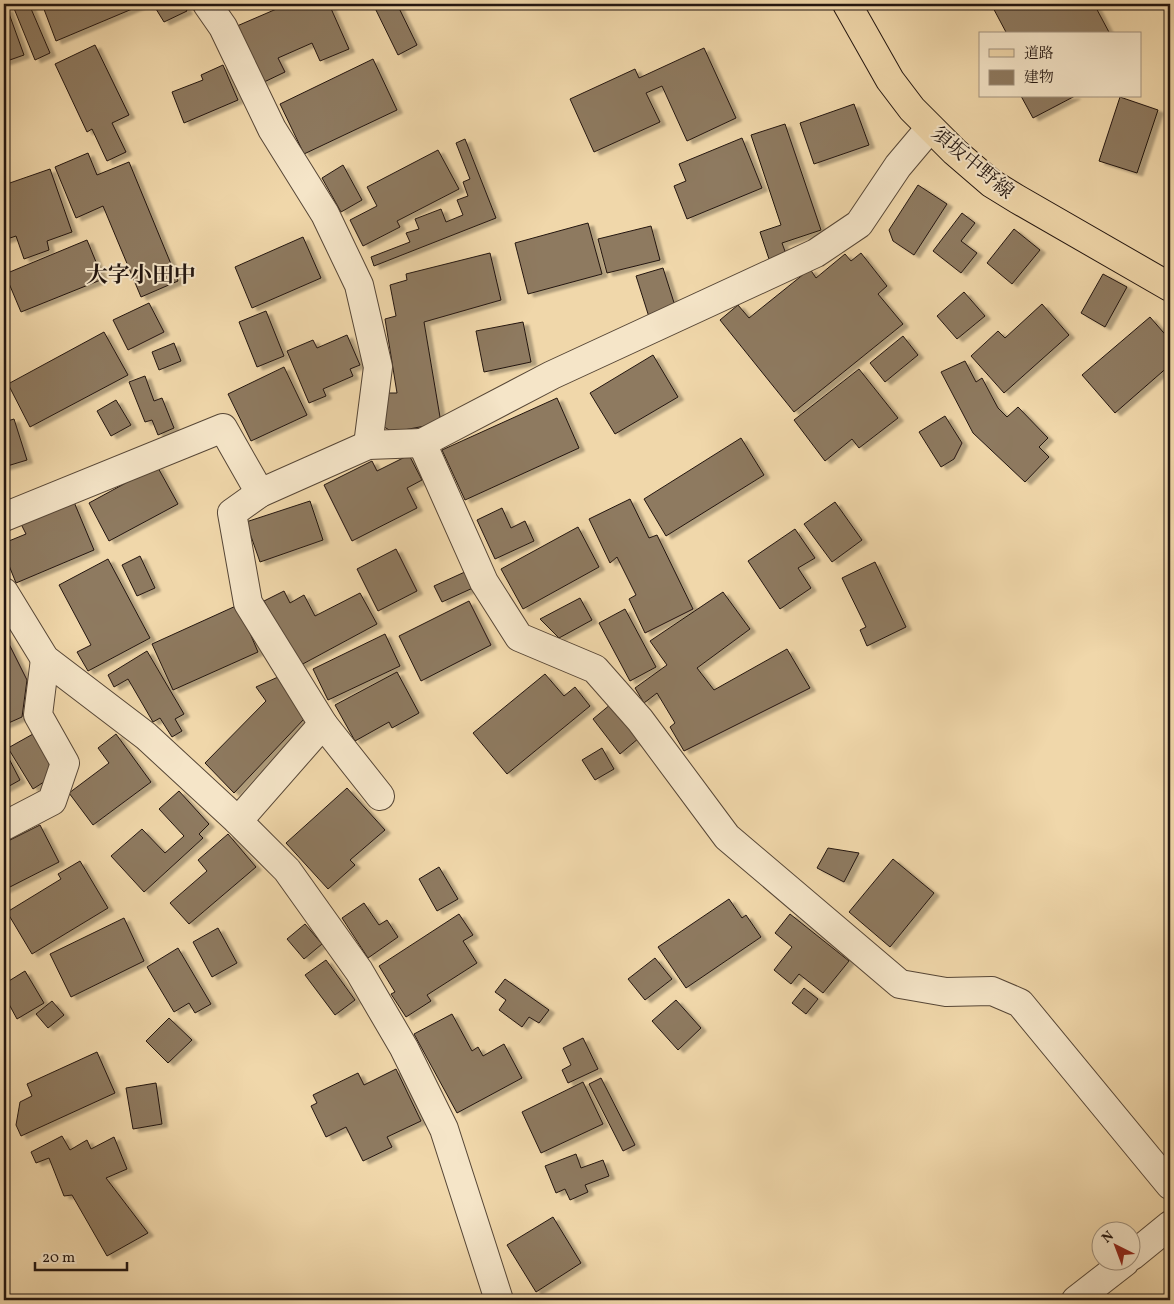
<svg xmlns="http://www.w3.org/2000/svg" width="1174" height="1304" font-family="Vollkorn,'Noto Serif JP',serif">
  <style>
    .building { fill: #8e7a60; stroke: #231610; filter: url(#shadow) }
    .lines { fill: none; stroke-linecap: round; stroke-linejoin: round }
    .minor-casing { stroke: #564636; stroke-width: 30 }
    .tertiary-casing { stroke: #564636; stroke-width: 30 }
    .primary-casing { stroke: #231610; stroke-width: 30 }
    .minor { stroke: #f5e5c8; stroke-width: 28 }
    .tertiary { stroke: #f5e5c8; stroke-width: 28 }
    .primary { stroke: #f0d7aa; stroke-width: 28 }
    .labels { text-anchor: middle; stroke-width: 4; stroke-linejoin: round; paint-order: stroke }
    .street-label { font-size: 20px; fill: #231610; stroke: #f5e5c8 }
    .quarter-label { font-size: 22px; font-weight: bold; fill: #231610; stroke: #f5e5c8 }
  </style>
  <defs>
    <filter id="shadow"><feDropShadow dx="5.5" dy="3" stdDeviation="1" flood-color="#0004"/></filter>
  </defs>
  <rect width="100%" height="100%" fill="#f0d7aa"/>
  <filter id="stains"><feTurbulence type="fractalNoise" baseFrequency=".004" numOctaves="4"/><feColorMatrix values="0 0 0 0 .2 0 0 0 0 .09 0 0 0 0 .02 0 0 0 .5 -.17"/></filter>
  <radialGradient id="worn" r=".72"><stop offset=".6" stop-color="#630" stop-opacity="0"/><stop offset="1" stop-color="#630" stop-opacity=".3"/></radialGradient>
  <!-- building -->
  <g class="building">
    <polygon points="18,4 29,4 50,53 35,60 13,6"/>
    <polygon points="42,4 144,4 56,41"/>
    <polygon points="153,4 183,4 187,11 164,22"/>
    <polygon points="288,4 329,4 349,49 320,61 312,43 278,58 285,72 262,83 237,26"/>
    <polygon points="373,4 397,4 417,45 398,55"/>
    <polygon points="991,4 1094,4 1110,34 1007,34"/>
    <polygon points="7,8 24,55 4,62 4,10"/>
    <polygon points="95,45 129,115 112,123 126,152 107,161 92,129 87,132 55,64"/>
    <polygon points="704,48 736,118 687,141 662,86 646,93 660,122 594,152 570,99 635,69 639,78"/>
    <polygon points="373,59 397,110 304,154 280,104"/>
    <polygon points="223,65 238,100 184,123 172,92 203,80 201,75"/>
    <polygon points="1021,96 1075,96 1033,118"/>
    <polygon points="1120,97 1158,110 1137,173 1099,161"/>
    <polygon points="854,104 869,145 814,164 800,123"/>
    <polygon points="785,124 821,230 782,243 786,254 769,259 760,232 781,225 751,135"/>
    <polygon points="742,138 762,188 687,219 674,186 686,181 679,164"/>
    <polygon points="465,139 496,218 374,266 371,257 410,242 406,233 419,229 415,219 441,209 446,222 463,215 457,200 468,196 463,182 470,179 456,143"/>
    <polygon points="438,150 459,189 397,221 400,227 363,246 350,220 377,206 367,187"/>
    <polygon points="88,153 97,175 129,162 178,281 141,297 103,206 76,218 55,167"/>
    <polygon points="343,165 362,200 341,212 322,178"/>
    <polygon points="50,169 72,232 47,241 49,250 24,259 16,236 4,240 4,185"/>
    <polygon points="918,185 947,204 914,255 893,241 889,230"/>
    <polygon points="962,213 975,223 961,241 977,253 961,273 933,251"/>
    <polygon points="588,223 602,274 528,294 515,243"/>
    <polygon points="651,226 660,260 607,273 598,239"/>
    <polygon points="1014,229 1040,250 1012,284 987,263"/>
    <polygon points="303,237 321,278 252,308 235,267"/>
    <polygon points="87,240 103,279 21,312 5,274"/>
    <polygon points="490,253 501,300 424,322 441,423 393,432 384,427 388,393 397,393 385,319 396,316 390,285 407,280 406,274"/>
    <polygon points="861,253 887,286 878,294 903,324 794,412 720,320 738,305 749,318 810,269 816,278 845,254 851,261"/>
    <polygon points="663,268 676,309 649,317 636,276"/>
    <polygon points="1103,274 1127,287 1105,327 1081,313"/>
    <polygon points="964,292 985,316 957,339 937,316"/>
    <polygon points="149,303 164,332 128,350 113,320"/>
    <polygon points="1042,304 1069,335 1004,393 971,356 998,331 1005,338"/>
    <polygon points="266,311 284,356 257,367 239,322"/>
    <polygon points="1150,317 1170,340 1170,365 1115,413 1082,375"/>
    <polygon points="523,322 531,362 484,372 476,331"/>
    <polygon points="104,332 128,375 30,427 8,384"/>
    <polygon points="347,335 360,365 350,369 353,376 323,389 326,396 309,403 287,351 313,340 317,348"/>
    <polygon points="903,336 918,355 885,382 870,363"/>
    <polygon points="174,343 181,361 159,370 152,352"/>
    <polygon points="653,355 678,397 615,434 590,393"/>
    <polygon points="965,361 976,382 982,378 998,408 1007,417 1018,407 1048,438 1039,447 1049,457 1025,482 973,433 941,372"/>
    <polygon points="284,367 307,415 251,441 228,394"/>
    <polygon points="859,369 898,418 859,448 852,439 825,461 794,420"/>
    <polygon points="145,376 154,401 162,398 174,428 158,435 152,420 145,422 129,382"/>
    <polygon points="557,398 579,448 465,500 442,450"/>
    <polygon points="116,400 131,425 111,436 97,411"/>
    <polygon points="945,416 962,443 954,459 941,467 919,432"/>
    <polygon points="14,419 27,460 4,467 4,422"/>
    <polygon points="741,438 764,475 666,536 644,499"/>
    <polygon points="409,455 422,480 407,488 417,508 352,541 324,485 372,461 377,471"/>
    <polygon points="157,466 178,504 109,541 89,503"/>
    <polygon points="630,499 649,538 657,535 693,609 645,633 629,599 636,595 617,557 610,563 589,519"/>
    <polygon points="310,501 323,540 260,562 246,522"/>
    <polygon points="74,502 94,550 16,583 4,553 4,543 26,534 21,524"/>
    <polygon points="835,502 862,540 832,562 804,524"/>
    <polygon points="502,508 511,528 525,521 534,541 495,559 477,520"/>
    <polygon points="578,527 599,567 523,609 501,569"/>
    <polygon points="795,529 815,558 798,568 811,588 780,609 748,561"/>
    <polygon points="396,549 417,591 378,611 357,569"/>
    <polygon points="140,556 155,588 137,596 122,565"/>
    <polygon points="108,559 150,638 88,671 77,652 91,645 59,585"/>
    <polygon points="875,562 906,627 867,646 860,630 866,627 842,578"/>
    <polygon points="467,571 475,587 442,602 434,586"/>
    <polygon points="284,591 290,603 304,595 315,616 360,593 377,624 299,666 264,601"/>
    <polygon points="723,592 750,629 697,668 714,690 787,649 810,688 684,751 670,727 675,723 657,693 644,703 635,688 667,665 650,641"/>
    <polygon points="580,598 592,620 559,638 540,619"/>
    <polygon points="469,601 491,645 421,681 399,636"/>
    <polygon points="238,605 258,652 173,690 152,644"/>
    <polygon points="625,609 656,667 630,681 599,623"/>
    <polygon points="4,634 27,680 22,717 4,725"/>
    <polygon points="385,634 400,666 328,700 313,669"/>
    <polygon points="147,651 184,714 175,719 182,731 172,737 160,718 153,722 128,679 114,687 108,675"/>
    <polygon points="397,672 419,713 392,728 389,722 355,741 335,705"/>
    <polygon points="545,674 564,696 575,687 590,706 507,774 473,733"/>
    <polygon points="278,677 304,719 234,793 205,763 266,701 256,687"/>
    <polygon points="611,704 639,738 620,754 593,719"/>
    <polygon points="33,734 49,759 50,778 33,789 8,748"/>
    <polygon points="116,734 151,782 93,825 69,793 109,763 98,748"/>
    <polygon points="602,748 614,769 595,780 582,760"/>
    <polygon points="4,749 20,780 4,789"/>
    <polygon points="347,788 385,830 350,860 355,865 328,889 286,843"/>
    <polygon points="179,791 209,824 199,834 203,838 144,892 111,856 142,829 165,853 184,836 159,809"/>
    <polygon points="40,825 59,862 4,890 4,843"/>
    <polygon points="228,834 256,867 189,924 170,903 207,871 198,860"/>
    <polygon points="828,848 859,853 844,882 817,868"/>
    <polygon points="893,859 934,893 890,947 849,912"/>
    <polygon points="80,861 108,908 32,954 7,912 61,879 58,874"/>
    <polygon points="439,867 458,899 437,911 419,879"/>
    <polygon points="729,899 742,918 746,915 761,937 686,988 658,947"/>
    <polygon points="364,903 379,925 387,920 398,937 368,958 342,918"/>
    <polygon points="459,914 473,935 463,941 477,963 427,995 431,1001 406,1017 391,994 395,992 379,966"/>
    <polygon points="790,914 849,961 823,993 799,974 791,984 774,970 792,947 775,933"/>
    <polygon points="124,918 144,961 71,997 50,954"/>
    <polygon points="305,924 322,944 304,959 287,939"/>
    <polygon points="218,928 237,963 212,977 193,942"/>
    <polygon points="178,948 211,1004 195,1013 189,1003 174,1012 147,967"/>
    <polygon points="655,958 672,979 645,1000 628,979"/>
    <polygon points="326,960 355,1000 335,1015 305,975"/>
    <polygon points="25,971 44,1003 17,1019 4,995 4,984"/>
    <polygon points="505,979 549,1010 539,1023 529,1017 522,1027 499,1010 506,1000 495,992"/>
    <polygon points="804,988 818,999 806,1014 792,1003"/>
    <polygon points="676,1000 701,1028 678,1050 652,1021"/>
    <polygon points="52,1001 64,1015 48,1028 36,1014"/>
    <polygon points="452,1014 472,1051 478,1047 483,1056 504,1044 522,1078 457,1113 414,1034"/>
    <polygon points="169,1018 192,1040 168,1063 146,1041"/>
    <polygon points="583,1038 598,1069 568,1083 562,1070 571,1065 563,1048"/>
    <polygon points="97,1052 115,1093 21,1136 16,1125 20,1102 32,1096 27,1084"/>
    <polygon points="396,1069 421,1121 387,1137 392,1147 363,1161 346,1127 326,1137 311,1106 317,1103 313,1095 358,1073 364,1085"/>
    <polygon points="601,1078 635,1145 623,1151 589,1084"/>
    <polygon points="583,1082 603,1124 541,1153 522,1112"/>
    <polygon points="156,1083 162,1124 133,1129 126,1088"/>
    <polygon points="62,1136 70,1150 87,1140 91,1149 114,1137 127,1169 106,1178 148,1233 107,1256 72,1195 64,1196 49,1158 36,1163 31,1152"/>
    <polygon points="576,1154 581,1168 603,1160 609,1176 585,1185 588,1192 570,1200 565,1189 556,1193 545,1166"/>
    <polygon points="553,1217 581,1263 536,1292 507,1245"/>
  </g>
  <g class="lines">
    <!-- minor casing -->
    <g class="minor-casing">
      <g id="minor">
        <polyline points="207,4 223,27 272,129 325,214 359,285 378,367 368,445"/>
        <polyline points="930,128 898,166 859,224 816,253 552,375 422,443 484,582 519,637 595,669 640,720 727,837 900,984 946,992 992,991 1020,1003 1170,1185"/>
        <polyline points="4,517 223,428 260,493"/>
        <polyline points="4,592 45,659 146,736 238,821 287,870 359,971 404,1048 444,1129 499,1300"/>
        <polyline points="380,796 323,724 248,603 232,513 260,493 368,445 422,443"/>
        <polyline points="238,821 323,724"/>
        <polyline points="4,826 52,801 65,763 38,715 45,659"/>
      </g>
    </g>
    <!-- tertiary casing -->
    <g class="tertiary-casing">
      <g id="tertiary">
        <polyline points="1132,1256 1170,1225"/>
        <polyline points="1076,1300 1125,1262"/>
      </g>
    </g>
    <!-- primary casing -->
    <g class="primary-casing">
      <polyline id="primary" points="847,4 890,80 912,109 955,152 991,183 1017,199 1170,287"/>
    </g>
    <!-- minor -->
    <use href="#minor" class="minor"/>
    <!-- tertiary -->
    <use href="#tertiary" class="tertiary"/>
    <!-- primary -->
    <use href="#primary" class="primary"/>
  </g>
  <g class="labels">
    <!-- street labels -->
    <g class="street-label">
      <text transform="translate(973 162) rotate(40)" y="7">須坂中野線</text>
    </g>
    <!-- quarter labels -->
    <g class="quarter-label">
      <text x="141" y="282">大字小田中</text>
    </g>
  </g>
  <!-- margin -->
  <rect width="1174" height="1304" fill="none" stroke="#f0d7aa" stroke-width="20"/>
  <rect x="5" y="5" width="1164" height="1294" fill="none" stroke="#231610" stroke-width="2.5"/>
  <rect x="10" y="10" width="1154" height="1284" fill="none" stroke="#231610"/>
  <!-- legend -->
  <rect x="979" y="32" width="162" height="65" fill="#f5e5c8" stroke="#a1927e"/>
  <rect x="989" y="49" width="25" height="8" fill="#f0d7aa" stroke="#a1927e"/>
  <text x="1024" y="58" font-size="15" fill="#231610">道路</text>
  <rect x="989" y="70" width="25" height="15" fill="#8e7a60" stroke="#a1927e"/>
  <text x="1024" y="82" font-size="15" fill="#231610">建物</text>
  <!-- north arrow -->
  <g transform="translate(1116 1246) rotate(318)"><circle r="24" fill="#f5e5c8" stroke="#a1927e"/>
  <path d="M0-4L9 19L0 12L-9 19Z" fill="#8f2418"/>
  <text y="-8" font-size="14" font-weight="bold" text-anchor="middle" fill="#231610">N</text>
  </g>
  <!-- scale -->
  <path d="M35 1262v8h92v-8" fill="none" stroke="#231610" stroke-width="2.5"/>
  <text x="42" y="1262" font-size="15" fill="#231610" stroke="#f5e5c8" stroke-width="4" paint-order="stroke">20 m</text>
  <rect width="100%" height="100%" filter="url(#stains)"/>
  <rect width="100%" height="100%" fill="url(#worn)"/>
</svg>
